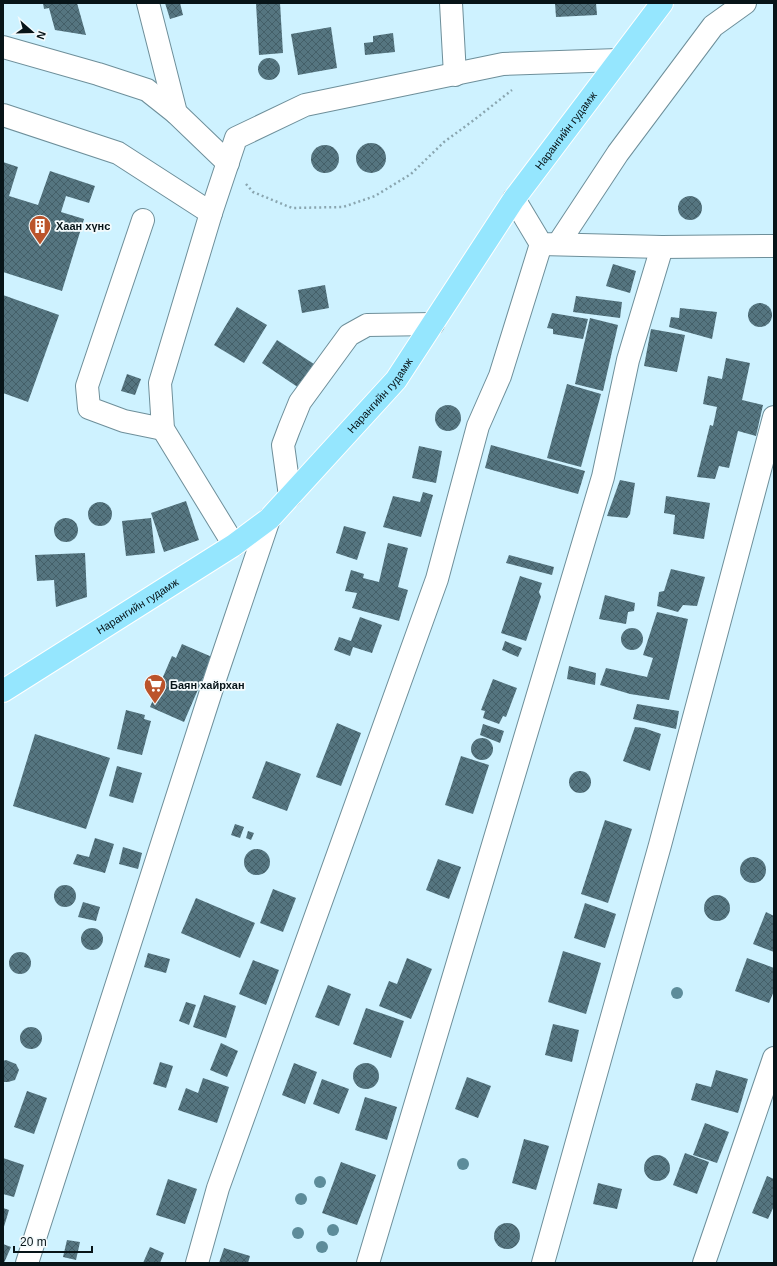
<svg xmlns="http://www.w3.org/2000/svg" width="777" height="1266" font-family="Arial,sans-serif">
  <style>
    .building { fill: url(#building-cross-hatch) }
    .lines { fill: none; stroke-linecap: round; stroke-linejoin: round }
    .minor-casing { stroke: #6e8f9a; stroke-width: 24 }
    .major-casing { stroke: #fff; stroke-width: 24 }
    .path { stroke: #8aa6b0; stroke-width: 2.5; stroke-dasharray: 2 3; stroke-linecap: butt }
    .minor { stroke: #fff; stroke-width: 22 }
    .major { stroke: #95e6fe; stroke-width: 22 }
    .tree { fill: #5d8c9a }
    .labels { text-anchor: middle; stroke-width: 3.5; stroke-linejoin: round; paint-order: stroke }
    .street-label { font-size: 11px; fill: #071418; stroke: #f3fafc }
    .poi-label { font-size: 11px; font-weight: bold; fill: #071418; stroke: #f3fafc; text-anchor: start }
  </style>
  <defs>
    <pattern id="building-cross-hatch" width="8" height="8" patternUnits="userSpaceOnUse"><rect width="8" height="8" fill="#557580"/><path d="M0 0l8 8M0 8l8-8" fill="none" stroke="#445f68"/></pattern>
  </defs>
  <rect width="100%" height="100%" fill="#cef2ff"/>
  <!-- building -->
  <g class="building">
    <polygon points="43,3 77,3 86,35 55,30 49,8 44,9"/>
    <polygon points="165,3 180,3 183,15 170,19"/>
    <polygon points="256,3 280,3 283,53 259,55"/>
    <polygon points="555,3 596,3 597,15 556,17"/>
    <polygon points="331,27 337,68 298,75 291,34"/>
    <polygon points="393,33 395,52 365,55 364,43 373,42 373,36"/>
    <circle cx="269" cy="69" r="11"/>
    <circle cx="371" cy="158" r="15"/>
    <circle cx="325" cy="159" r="14"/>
    <polygon points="3,162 18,167 9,196 38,205 50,171 95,186 89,203 66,196 61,212 84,219 62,291 3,272"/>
    <circle cx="690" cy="208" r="12"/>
    <polygon points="613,264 636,271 630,293 606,286"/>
    <polygon points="325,285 329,308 302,313 298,290"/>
    <polygon points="3,295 59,315 28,402 3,393"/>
    <polygon points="576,296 622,302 620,318 573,312"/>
    <circle cx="760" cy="315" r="12"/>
    <polygon points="237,307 267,325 244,363 214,345"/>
    <polygon points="680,308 717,312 712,339 669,327 671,317 679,318"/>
    <polygon points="552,313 588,319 583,339 553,334 553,329 547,328"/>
    <polygon points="590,318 618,325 603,391 575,384"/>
    <polygon points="651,329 685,335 677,372 644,366"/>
    <polygon points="277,340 317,366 302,390 262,363"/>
    <polygon points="726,358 750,363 742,400 763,405 756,436 738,431 729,468 719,466 715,479 697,477 710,425 713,426 717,407 703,404 708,376 722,379"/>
    <polygon points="127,374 141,379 135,395 121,391"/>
    <polygon points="567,384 601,394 581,467 547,458"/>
    <circle cx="448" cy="418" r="13"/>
    <polygon points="491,445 585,471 578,494 485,468"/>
    <polygon points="419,446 442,451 436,483 412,478"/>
    <polygon points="620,480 635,483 630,514 627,518 607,516"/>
    <polygon points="423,492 433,495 421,537 383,527 393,496 420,502"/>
    <polygon points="666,496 710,503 704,539 673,534 675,515 664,513"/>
    <polygon points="186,501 199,540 164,552 151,513"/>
    <circle cx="100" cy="514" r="12"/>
    <circle cx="66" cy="530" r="12"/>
    <polygon points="151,518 155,553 126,556 122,521"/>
    <polygon points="344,526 366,532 357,560 336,553"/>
    <polygon points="388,543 408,548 398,587 408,590 399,621 352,608 357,593 345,591 351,570 364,574 363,578 379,582"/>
    <polygon points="85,553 87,597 56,607 54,580 37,581 35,555"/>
    <polygon points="509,555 554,567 552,575 506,563"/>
    <polygon points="671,569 705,577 697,606 683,605 678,612 657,606 659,592 664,591"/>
    <polygon points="520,576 542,583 539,592 541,597 526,641 501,633"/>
    <polygon points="605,595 635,603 634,611 628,612 626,624 599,619"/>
    <polygon points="657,612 688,619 669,700 630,694 600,685 606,668 647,677 653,658 643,655"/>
    <polygon points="360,617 382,625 372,653 353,647 350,656 334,650 339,637 351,641"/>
    <circle cx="632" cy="639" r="11"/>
    <polygon points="505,641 522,648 518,657 502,650"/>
    <polygon points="182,644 212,657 184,722 150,707 172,656 176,658"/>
    <polygon points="569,666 596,673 595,685 567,679"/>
    <polygon points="493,679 517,688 506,717 503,716 499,724 483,718 485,711 481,710"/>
    <polygon points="637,704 679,711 676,729 633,719"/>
    <polygon points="126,710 145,715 144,719 151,721 142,755 117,749"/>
    <polygon points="337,723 361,733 341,786 316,777"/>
    <polygon points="483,724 504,731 500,743 480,735"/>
    <polygon points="635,727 644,728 661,734 650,771 623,761"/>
    <polygon points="35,734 110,758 86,829 13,806"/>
    <circle cx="482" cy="749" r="11"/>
    <polygon points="461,756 489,765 473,814 445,805"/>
    <polygon points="266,761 301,774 287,811 252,798"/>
    <polygon points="117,766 142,773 133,803 109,796"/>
    <circle cx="580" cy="782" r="11"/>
    <polygon points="605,820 632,829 608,903 581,894"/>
    <polygon points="235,824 244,827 240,838 231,835"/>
    <polygon points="248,831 254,833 251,840 246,838"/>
    <polygon points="95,838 114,844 105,873 73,864 77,854 89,857"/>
    <polygon points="123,847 142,853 138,869 119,864"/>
    <circle cx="257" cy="862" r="13"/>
    <circle cx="753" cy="870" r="13"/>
    <polygon points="438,859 461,867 449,899 426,890"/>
    <circle cx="65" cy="896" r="11"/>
    <polygon points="273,889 296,898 283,932 260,923"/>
    <circle cx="717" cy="908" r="13"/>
    <polygon points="196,898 255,923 240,958 181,933"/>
    <polygon points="83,902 100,907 96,921 78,917"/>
    <polygon points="585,903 616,914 605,948 574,938"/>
    <polygon points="766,912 774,916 774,952 753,944"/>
    <circle cx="92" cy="939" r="11"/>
    <polygon points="563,951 601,963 586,1014 548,1002"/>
    <circle cx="20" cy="963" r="11"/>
    <polygon points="148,953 170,959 166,973 144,967"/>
    <polygon points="407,958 432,969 411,1019 379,1006 389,981 397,984"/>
    <polygon points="747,958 774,968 774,991 769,1003 735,991"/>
    <polygon points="253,960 279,970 266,1005 239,994"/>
    <polygon points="328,985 351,994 339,1026 315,1017"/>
    <polygon points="204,995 236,1006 226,1038 193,1027"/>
    <polygon points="186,1002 196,1005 189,1025 179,1021"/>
    <polygon points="366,1008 404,1021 391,1058 353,1044"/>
    <polygon points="553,1024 579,1030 572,1062 545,1055"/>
    <circle cx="31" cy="1038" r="11"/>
    <polygon points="221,1043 238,1051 227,1077 210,1070"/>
    <polygon points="6,1060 16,1064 19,1070 15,1080 8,1082 3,1082 3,1061"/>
    <polygon points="160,1062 173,1066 166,1088 153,1084"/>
    <circle cx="366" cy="1076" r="13"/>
    <polygon points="294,1063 317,1072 305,1104 282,1095"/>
    <polygon points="716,1070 748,1079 738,1113 691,1100 696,1083 711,1087"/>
    <polygon points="467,1077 491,1086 478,1118 455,1109"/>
    <polygon points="203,1078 229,1087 217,1123 178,1110 186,1088 198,1093"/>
    <polygon points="322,1079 349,1089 339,1114 313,1104"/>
    <polygon points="27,1091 47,1098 34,1134 14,1127"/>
    <polygon points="365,1097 397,1107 387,1140 355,1130"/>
    <polygon points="705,1123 729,1132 717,1163 693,1155"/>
    <polygon points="524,1139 549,1146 536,1190 512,1183"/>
    <polygon points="685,1153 709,1162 697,1194 673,1185"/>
    <circle cx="657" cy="1168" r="13"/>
    <polygon points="3,1158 24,1165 14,1197 3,1194"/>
    <polygon points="341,1162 376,1175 357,1225 322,1213"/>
    <polygon points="767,1176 774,1179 774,1206 768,1219 752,1213"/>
    <polygon points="168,1179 197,1189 185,1224 156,1215"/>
    <polygon points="598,1183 622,1189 617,1209 593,1204"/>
    <polygon points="3,1208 9,1210 3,1230"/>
    <circle cx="507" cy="1236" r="13"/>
    <polygon points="67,1240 80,1242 76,1260 63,1257"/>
    <polygon points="3,1244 11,1247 4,1263 3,1263"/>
    <polygon points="150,1247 164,1253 160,1263 143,1263"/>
    <polygon points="224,1248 250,1256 248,1263 219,1263"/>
  </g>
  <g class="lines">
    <!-- minor casing -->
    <g class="minor-casing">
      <g id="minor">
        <polyline points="148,3 176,113 228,163"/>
        <polyline points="451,3 455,75"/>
        <polyline points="3,47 98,74 147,90 176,113"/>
        <polyline points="3,115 118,153 211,213"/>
        <polyline points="514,199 541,244 662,247 774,246"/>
        <polyline points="143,220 87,386 89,408 124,421 163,429"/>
        <polyline points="558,244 618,153 713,26 745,3"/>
        <polyline points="290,496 283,445 289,429 300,402 349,335 367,325 433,324"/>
        <polyline points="234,545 163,429 160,383 211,213 236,138 305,105 503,64 618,60"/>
        <polyline points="27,1263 216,676 269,519"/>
        <polyline points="197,1263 218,1188 437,579 478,426 500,376 541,244"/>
        <polyline points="368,1263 603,477 628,360 662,247"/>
        <polyline points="543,1263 660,845 774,417"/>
        <polyline points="704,1263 774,1058"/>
      </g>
    </g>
    <!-- major casing -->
    <g class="major-casing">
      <g id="major">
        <path id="s1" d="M3 691 234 545 269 519 396 380 514 199 662 3"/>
      </g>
    </g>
    <!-- path -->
    <polyline class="path" points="246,184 253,192 292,208 343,207 375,196 411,174 444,142 474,120 512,90"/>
    <!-- minor -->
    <use href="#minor" class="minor"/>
    <!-- major -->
    <use href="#major" class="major"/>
  </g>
  <!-- trees -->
  <g class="tree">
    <circle cx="677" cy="993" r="6"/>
    <circle cx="463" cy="1164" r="6"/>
    <circle cx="320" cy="1182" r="6"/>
    <circle cx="301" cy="1199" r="6"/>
    <circle cx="333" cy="1230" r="6"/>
    <circle cx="298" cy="1233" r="6"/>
    <circle cx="322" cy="1247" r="6"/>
  </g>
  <!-- icons -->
  <defs>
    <g id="building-pin" transform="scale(1.15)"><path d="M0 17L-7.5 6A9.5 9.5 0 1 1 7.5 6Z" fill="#bb542b" stroke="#f3fafc"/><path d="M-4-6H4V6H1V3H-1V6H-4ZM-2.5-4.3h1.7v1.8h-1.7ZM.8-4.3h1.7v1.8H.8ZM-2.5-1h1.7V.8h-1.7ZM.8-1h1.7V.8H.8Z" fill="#fff"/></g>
    <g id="supermarket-pin" transform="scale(1.15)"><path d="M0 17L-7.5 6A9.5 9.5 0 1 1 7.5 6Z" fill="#bb542b" stroke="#f3fafc"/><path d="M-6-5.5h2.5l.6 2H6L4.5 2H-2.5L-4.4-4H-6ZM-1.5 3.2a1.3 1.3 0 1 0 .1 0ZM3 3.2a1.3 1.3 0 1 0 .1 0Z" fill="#fff"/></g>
  </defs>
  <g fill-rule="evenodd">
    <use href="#building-pin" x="40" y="226"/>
    <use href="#supermarket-pin" x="155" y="685"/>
  </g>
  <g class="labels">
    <!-- street labels -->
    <g class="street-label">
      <text dy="4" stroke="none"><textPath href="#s1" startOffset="807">Нарангийн гудамж</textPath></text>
      <text dy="4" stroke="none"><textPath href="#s1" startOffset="483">Нарангийн гудамж</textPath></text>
      <text dy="4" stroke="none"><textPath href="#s1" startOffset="159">Нарангийн гудамж</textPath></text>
    </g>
    <!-- poi labels -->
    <g class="poi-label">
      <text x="56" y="230">Хаан хүнс</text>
      <text x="170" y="689">Баян хайрхан</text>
    </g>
  </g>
  <!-- border -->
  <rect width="777" height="1266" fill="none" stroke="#071418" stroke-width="8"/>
  <!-- north arrow -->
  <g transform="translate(32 32) rotate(110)" stroke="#f3fafc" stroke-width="3" paint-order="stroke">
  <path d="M0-3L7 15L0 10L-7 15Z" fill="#071418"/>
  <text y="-6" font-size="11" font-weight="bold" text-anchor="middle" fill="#071418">N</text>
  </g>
  <!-- scale -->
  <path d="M14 1246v6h78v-6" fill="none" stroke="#071418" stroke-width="2"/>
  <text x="20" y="1246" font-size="12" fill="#071418" stroke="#f3fafc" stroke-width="3" paint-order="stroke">20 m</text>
</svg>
